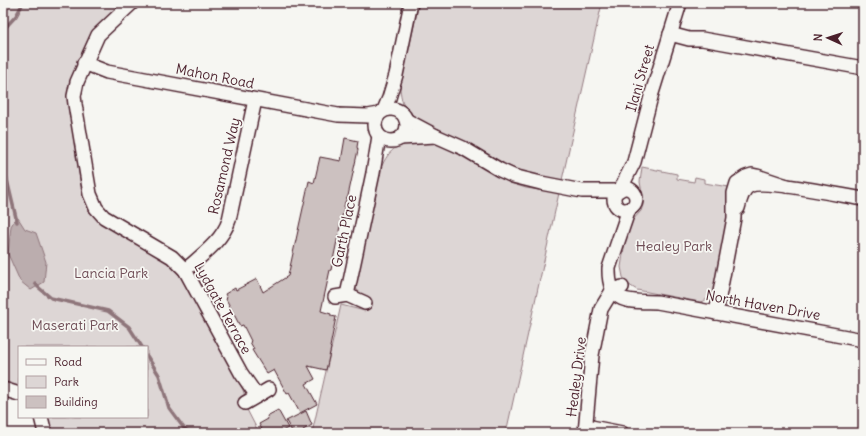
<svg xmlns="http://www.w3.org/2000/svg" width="866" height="436" font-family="Delius,sans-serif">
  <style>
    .green { fill: #ddd6d5; stroke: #947a80 }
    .water { fill: #bbadae; stroke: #8e747a }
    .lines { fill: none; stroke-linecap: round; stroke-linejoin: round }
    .stream { stroke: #8e747a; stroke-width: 3.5 }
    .building { fill: #ccc1c0; stroke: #4a1f2b }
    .minor-casing { stroke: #4a1f2b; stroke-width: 16 }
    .minor { stroke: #f6f6f2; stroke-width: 13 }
    .labels { text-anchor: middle; stroke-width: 3.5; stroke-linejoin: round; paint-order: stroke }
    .street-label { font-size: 14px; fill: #4a1f2b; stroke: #f6f6f2 }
    .park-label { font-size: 14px; fill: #6f4d56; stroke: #f6f6f2 }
  </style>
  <rect width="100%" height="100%" fill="#f6f6f2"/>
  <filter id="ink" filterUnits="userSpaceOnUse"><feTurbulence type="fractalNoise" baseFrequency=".025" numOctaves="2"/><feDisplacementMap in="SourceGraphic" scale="8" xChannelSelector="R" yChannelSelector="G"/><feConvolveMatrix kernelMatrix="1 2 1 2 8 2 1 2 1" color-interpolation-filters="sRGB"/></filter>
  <g filter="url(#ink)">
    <!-- green -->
    <g class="green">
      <polygon points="3,3 122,3 93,30 79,58 69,84 68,102 81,186 84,200 89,210 98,220 164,260 173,266 179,274 243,390 245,396 242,400 259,433 52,433 47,417 147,417 147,347 19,347 19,388 3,384"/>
      <path d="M419 3H602L562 180C547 177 532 176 518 170 497 162 479 148 458 138 442 130 423 127 409 115 403 109 401 97 400 89Z"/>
      <path d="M422 140 437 143 462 154 510 183 526 188 559 193 506 433H312L341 305 365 311 369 298 361 295 355 287 380 170C390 146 399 144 422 140Z"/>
      <path d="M642 167 677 174V179L694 182 695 177 704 179V183L729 187 728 211 714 290C711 297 707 300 700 302L637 290 626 283 623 277 621 267 626 235 630 223 641 211 643 205V198L640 182Z"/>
      <polygon points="198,269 199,269 216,301 210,304 197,280"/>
    </g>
    <!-- water -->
    <polygon class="water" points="16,218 18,218 25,229 36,233 46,262 44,282 31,290 20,281 8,254 11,226"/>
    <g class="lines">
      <!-- stream -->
      <g class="stream">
        <polyline points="3,30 16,16 23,3"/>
        <polyline points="3,163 17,222"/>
        <polyline points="35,283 38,287 51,298 108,311 129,327 142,347"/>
        <polyline points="147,356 159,375 169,408 183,427 190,433"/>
      </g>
    </g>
    <!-- building -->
    <g class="building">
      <polygon points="345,138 358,141 357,147 358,150 348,196 345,202 331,270 330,270 321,311 331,314 331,316 336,317 330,347 331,348 326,370 308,366 315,379 306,384 317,404 300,413 289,393 287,394 274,370 267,374 252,350 254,349 250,342 251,341 243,325 240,326 226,299 227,298 225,294 235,288 236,290 257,279 263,292 288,276 309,181 314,183 320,157 341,161"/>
      <polygon points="278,410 288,428 278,433 264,433 259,424 268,419 267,416"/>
      <polygon points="306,411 312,425 303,430 305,433 293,433 286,421"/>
    </g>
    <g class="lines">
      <!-- minor casing -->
      <g class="minor-casing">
        <g id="minor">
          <polyline points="132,3 98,35 77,82 74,96 75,104 90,194 96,208 104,217 172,257 185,270 241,373 257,396"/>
          <polyline points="670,34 689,39 702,39 863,68"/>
          <polyline points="84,63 107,72 338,115 368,116 379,114"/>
          <circle cx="391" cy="125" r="16"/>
          <polyline points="384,110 389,98 396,75 411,3"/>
          <polyline points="406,120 436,136 463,148 500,170 513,176 541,183 582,191 618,191"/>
          <polyline points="400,138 436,136"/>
          <circle cx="625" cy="199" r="11"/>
          <polyline points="620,190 634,162 652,93 680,3"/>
          <path d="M738 208C740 201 742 190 749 186 764 178 843 196 863 199"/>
          <path d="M629 209 609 268C608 305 629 301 657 302L863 340"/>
          <path d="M185 270C201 256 223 240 229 220L255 100"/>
          <polyline points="347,295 373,173 379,136"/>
          <polyline points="335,297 347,295 365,303"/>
          <polyline points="716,313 734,218 734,193 737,183 746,177 752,175 757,176 787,186"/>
          <polyline points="3,389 19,394"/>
          <polyline points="245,403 269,389"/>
          <polyline points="41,417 45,433"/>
          <polyline points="586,426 622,433"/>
          <polyline points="585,433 592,355 601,309 612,291 622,287"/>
        </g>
      </g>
      <!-- minor -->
      <use href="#minor" class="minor"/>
    </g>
  </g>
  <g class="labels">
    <!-- street labels -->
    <g class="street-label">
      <text transform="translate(215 76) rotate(11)" y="5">Mahon Road</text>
      <text transform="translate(640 78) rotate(-74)" y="5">Ilani Street</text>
      <text transform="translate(224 166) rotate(-77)" y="5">Rosamond Way</text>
      <text transform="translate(344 231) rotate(-78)" y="5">Garth Place</text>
      <text transform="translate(763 305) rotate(10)" y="5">North Haven Drive</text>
      <text transform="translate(223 308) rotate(61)" y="5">Lydgate Terrace</text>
      <text transform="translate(576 377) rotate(-83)" y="5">Healey Drive</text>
    </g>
    <!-- park labels -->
    <g class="park-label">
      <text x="674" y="251">Healey Park</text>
      <text x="111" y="278">Lancia Park</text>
      <text x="75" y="330">Maserati Park</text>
    </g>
  </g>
  <!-- margin -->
  <rect width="866" height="436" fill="none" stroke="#f6f6f2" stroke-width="16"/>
  <rect x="8" y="8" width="850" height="420" fill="none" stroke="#4a1f2b" stroke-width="1.5" filter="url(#ink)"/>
  <!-- legend -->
  <rect x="18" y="346" width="130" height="72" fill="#f6f6f2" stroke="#b1a0a2"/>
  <rect x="26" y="359" width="20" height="6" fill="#f6f6f2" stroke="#b1a0a2"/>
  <text x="54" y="366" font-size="12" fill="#4a1f2b">Road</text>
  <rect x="26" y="376" width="20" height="12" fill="#ddd6d5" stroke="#b1a0a2"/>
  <text x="54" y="386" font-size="12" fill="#4a1f2b">Park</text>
  <rect x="26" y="396" width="20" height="12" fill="#ccc1c0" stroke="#b1a0a2"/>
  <text x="54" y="406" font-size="12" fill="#4a1f2b">Building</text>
  <!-- north arrow -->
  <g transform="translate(828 38) rotate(273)" stroke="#f6f6f2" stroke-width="3" paint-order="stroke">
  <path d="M0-3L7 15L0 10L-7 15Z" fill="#4a1f2b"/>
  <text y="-6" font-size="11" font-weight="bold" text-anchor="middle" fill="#4a1f2b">N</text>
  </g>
</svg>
